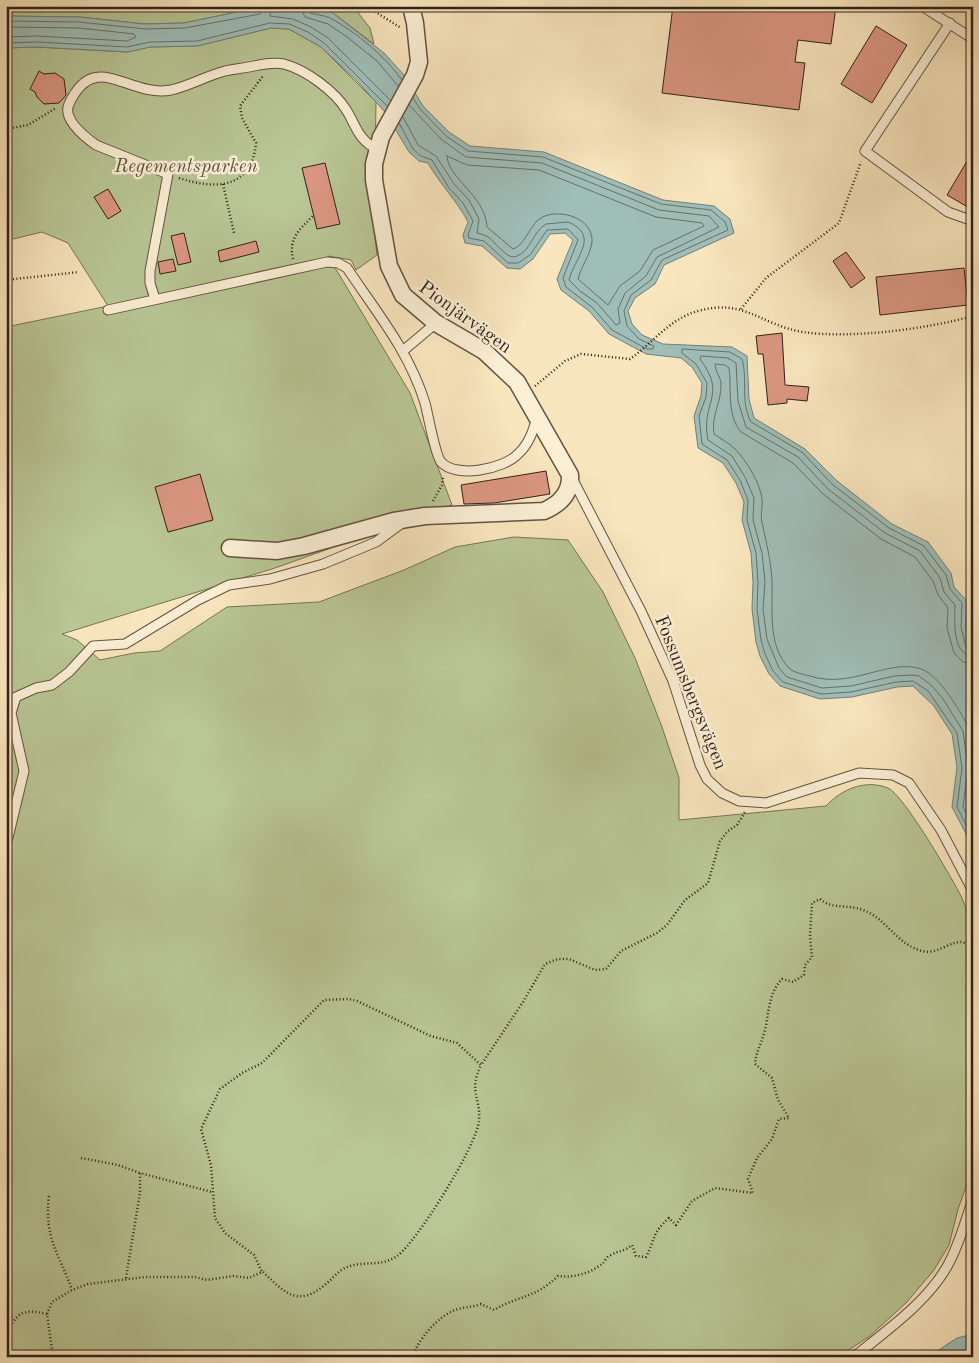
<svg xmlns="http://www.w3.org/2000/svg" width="979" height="1363" font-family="'Old Standard TT',serif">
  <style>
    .green { fill: #b9c695; stroke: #767457 }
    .water { fill: #9fbeb8; stroke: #737f78 }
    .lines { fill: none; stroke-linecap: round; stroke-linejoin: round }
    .shore { stroke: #687068; stroke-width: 1 }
    .building { fill: #da9681; stroke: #322119 }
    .service-casing { stroke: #645242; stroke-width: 11 }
    .minor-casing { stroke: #645242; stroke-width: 19 }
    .path { stroke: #322119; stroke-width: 2.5; stroke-dasharray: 1 2.5; stroke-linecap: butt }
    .service { stroke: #fbefd5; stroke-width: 9 }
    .minor { stroke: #fbefd5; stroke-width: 16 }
    .labels { text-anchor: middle; stroke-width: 5; stroke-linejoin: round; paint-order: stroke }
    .park-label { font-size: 19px; font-style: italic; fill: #5a533e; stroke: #fbefd5 }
    .street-label { font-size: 19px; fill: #322119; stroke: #fbefd5 }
  </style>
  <rect width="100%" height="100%" fill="#f9e6be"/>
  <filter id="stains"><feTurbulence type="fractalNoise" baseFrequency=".004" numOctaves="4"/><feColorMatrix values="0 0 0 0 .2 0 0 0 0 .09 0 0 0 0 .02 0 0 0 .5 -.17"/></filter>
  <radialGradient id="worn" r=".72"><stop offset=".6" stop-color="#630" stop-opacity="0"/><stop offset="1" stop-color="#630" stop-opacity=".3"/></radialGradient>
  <!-- green -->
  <g class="green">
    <polygon points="6,6 356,6 359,14 370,28 374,44 333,13 242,11 184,23 144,24 80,17 6,16"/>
    <path d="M271 28 289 29 321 47 376 102 374 229 377 255 356 270 351 260 328 256 410 393 452 505 275 568 62 634 77 640 100 660 134 653 160 651 227 607 319 602 404 570 455 547 514 537 568 540 603 592 635 658 662 727 679 778V820L826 806C842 789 865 779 888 788 904 795 953 880 962 898 966 908 969 918 973 927V1168L958 1209 949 1245 934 1270 906 1303 870 1336 838 1357H6V327L108 306 68 243 42 232 9 240 6 249V48L36 47 127 52 150 47 197 46Z"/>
  </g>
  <!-- water -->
  <g class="water">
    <path d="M274 7H307L333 13 384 53 404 75 423 106 449 132 470 146 544 152 663 200 714 206 730 219 734 233 664 265 655 284 635 298 628 311 632 324 642 335 663 344 732 347 747 356 749 399 754 418 805 449 836 480 892 524 928 542 951 573 954 587 967 601 966 627 973 653V847L952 807 957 767 952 734 934 706 913 686 897 687 852 697 820 699 780 686 769 674 760 656 756 642 752 609 753 582 751 553 742 520 744 502 736 483 723 463 698 448 694 416 701 396 702 383 692 367 681 358 646 354 609 334 589 311 561 290 557 279 573 240 565 233 550 234 533 259 520 269 507 268 482 246 465 243 463 235 468 222C457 201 440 184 428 163L419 161 409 152 385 112 357 81 321 47 289 29 271 28 197 46 150 47 128 52 36 47 6 48V16L80 17 144 24 184 23 242 11Z"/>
    <polygon points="973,1334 973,1357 928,1357 957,1338"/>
  </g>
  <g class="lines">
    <!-- shore -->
    <g class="shore">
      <polyline points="271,6 270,16 293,19 311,27 328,38 390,100"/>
      <polyline points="300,6 305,17 328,24 347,37 377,61 398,86"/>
      <path d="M307 6 310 13C317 15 325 15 332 19 357 33 385 56 402 80"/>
      <polyline points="6,21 79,22 145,29 185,28 260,14 264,6"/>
      <polyline points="6,27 79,28 134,34 136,37 127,41 37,36 6,37"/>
      <polyline points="6,43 37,42 127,47 150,42 197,41 270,23 289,24 308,32 324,43 387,106"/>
      <path d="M403 117 418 145 436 156 454 184 469 200 479 219 477 233C481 234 485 235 488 237 496 242 507 261 517 256 531 251 533 231 546 224L568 222C601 236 574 258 569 280L580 291 597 303 616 325 620 323 618 309 625 293 646 276 657 257 719 227 709 216 659 210 542 163 466 157 442 140 409 105"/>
      <polyline points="399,123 413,149 421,156 432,160 449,188 463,203 473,221 468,235 469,238 484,241 508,263 518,263 530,255 547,230 568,229 578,240 563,278 566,287 593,308 612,330 647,349 653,349 654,346 639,339 627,326 624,311 631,295 651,280 662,260 728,230 725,222 711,210 661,204 543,157 468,151 446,136 420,109 413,98"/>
      <path d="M447 156 467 165 539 170 656 217 702 223 704 226 653 250 640 271 620 286 608 305 578 279C581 266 590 256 592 242 594 217 555 206 538 220 529 228 524 246 513 249L487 227C485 195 448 179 447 156Z"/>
      <path d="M973 650 966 647 961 627 962 603 950 589 946 575 924 546 889 528 832 484 802 452 751 422C740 402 748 379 742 359L730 352 682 349V353L696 364 707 383 706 397 699 416 702 444 727 460 740 480 748 500 747 520 756 553 758 582 757 609 761 640 765 654 773 671 783 682 821 694 851 692 896 682 913 681 928 691 957 733 962 768 957 807 973 838"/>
      <path d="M973 656C951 655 955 620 955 605L944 592 940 578 920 551 885 533 828 489 798 457 746 427 738 401 736 363 728 358 701 356 700 359C728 396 700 402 708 440L732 456 745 477 754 498 753 520 762 553 765 582 763 609 767 639 779 668 787 677 822 688 851 686 894 676 913 675 919 676 932 686 943 699 963 731 968 768 963 807 973 826"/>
      <path d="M973 664 963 662 954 653 947 628 948 608 938 595 933 581 915 557 881 539 823 494 793 463 741 432C726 414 732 389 729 368L725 365 715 364C715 371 720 376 721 383 722 401 711 415 714 434 721 439 729 443 735 449 747 461 760 483 762 499 763 507 760 514 762 522 766 542 771 560 772 581 773 610 767 645 789 668 794 673 803 674 810 676 850 689 886 660 918 668 932 671 945 689 953 701 963 716 970 727 973 745"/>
    </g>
  </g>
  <!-- building -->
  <g class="building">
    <polygon points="673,6 836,6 831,44 798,40 795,62 805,63 799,110 662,93"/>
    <polygon points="876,26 907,45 872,103 841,84"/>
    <polygon points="39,71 44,74 55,73 64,79 66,95 59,103 44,104 37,97 35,92 30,89"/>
    <polygon points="973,151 973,210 947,195"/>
    <polygon points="325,163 340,224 317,229 302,168"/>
    <polygon points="108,189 121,211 108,219 94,197"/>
    <polygon points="184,233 191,262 178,265 171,236"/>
    <polygon points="256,241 259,252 220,262 218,251"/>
    <polygon points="846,252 865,278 851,288 833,261"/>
    <polygon points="173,259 176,271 160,274 158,262"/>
    <polygon points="964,268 968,305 880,315 876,277"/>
    <polygon points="782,333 785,385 809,387 807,401 787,399 787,403 768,405 763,354 758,354 756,336"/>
    <polygon points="546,471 550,494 494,503 464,504 461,485"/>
    <polygon points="200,474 213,520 168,532 155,487"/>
  </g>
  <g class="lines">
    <!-- service casing -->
    <g class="service-casing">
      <g id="service">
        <polyline points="922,6 973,39"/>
        <polyline points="950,23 865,151 948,212 973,221"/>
        <path d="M155 299 150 283V271L168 174 96 145C85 137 62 119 69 104 95 48 128 98 171 90 189 86 206 76 225 71 234 69 245 68 254 66 264 64 274 62 284 64 306 70 335 91 347 111 356 126 359 141 377 149"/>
        <path d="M108 310 327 262 338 263 347 268C377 313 409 351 425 403 428 414 435 455 441 462 456 479 504 469 518 454 529 444 533 431 537 418"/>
        <polyline points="404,350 436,323"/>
        <polyline points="572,478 641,611 673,681 700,765 707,779 722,793 739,801 766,803 859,773 893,775 909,783 941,830 973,891"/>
        <polyline points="6,846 24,771 11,713 16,697 36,688 52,685 69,672 93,646 125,644 198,600 229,585 270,579 323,564 376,542 402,523"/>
        <path d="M854 1357C887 1330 929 1301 949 1263 960 1242 966 1220 973 1198"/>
      </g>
    </g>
    <!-- minor casing -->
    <g class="minor-casing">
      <path id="minor" d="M230 548 277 551 304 546 394 521 425 516 544 511C560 504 571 493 570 475L517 382 484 351 436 323 403 295 389 266 374 180V164L381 137 415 75 419 62 415 23 411 6"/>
    </g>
    <!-- path -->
    <g class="path">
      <polyline points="96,6 156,6"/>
      <polyline points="366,6 401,28"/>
      <polyline points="6,129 28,125 56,108"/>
      <path d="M179 178C215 190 252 189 256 143L242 118 240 106 263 76"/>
      <polyline points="223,184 234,233"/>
      <path d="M293 259C288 238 300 229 314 215"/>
      <polyline points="6,280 79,272"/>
      <polyline points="741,309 766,278 839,223 861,162"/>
      <path d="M535 386 565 361 581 354 630 359C653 343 669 319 698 311 745 298 760 325 803 332 850 339 927 329 973 316"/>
      <polyline points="433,501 442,485 443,477"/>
      <polyline points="81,1158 118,1165 140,1173"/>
      <path d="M49 1196C44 1239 59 1253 72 1290"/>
      <path d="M263 1272C285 1293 298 1308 326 1284 331 1280 335 1275 340 1271 358 1258 379 1269 397 1256 417 1242 477 1145 479 1121 481 1096 468 1093 481 1065"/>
      <polyline points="126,1278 140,1193 140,1173 212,1192"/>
      <polyline points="47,1314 52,1302 72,1290 88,1284 145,1277 195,1277 207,1280 233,1276 249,1278 262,1272 254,1255 225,1233 215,1218 211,1165 201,1129 220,1089 242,1073 262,1063 324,1000 349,999 357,1001 431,1036 457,1043 481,1065 523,1002 545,964 558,959 569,959 595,970 606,969 621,951 657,933 667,925 685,900 708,883 720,841 728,831 737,825 745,812"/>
      <path d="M6 1336C16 1313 22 1308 47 1314L53 1357"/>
      <path d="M412 1357C419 1339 438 1315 458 1309 466 1307 473 1307 481 1304L494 1310C519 1295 534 1299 558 1276 573 1278 590 1274 603 1263 605 1261 607 1256 611 1255 619 1250 622 1253 632 1245L636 1256 646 1257C656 1238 651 1234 669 1218L676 1225 692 1201 715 1188 753 1193 748 1179 757 1158 772 1139 779 1119 789 1118 778 1100 772 1078 755 1064C756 1051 762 1043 765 1030 769 1012 769 992 782 979L793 982 804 975 805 965 812 957 810 936 812 903 820 899C833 910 848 904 863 910 886 918 896 944 922 951 937 955 950 941 962 942 966 943 969 946 973 946"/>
    </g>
    <!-- service -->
    <use href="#service" class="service"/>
    <!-- minor -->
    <use href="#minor" class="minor"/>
  </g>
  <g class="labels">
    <!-- park labels -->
    <g class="park-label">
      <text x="186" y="172">Regementsparken</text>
    </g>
    <!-- street labels -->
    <g class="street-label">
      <text transform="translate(466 316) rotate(36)" y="7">Pionjärvägen</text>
      <text transform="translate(692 692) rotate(68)" y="7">Fossumsbergsvägen</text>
    </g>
  </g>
  <!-- margin -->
  <rect width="979" height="1363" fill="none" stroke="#f9e6be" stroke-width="25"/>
  <rect x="8" y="8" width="964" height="1348" fill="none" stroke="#322119" stroke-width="2.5"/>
  <rect x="12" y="12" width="954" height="1338" fill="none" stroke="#322119"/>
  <rect width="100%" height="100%" filter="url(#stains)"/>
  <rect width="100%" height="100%" fill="url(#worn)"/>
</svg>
